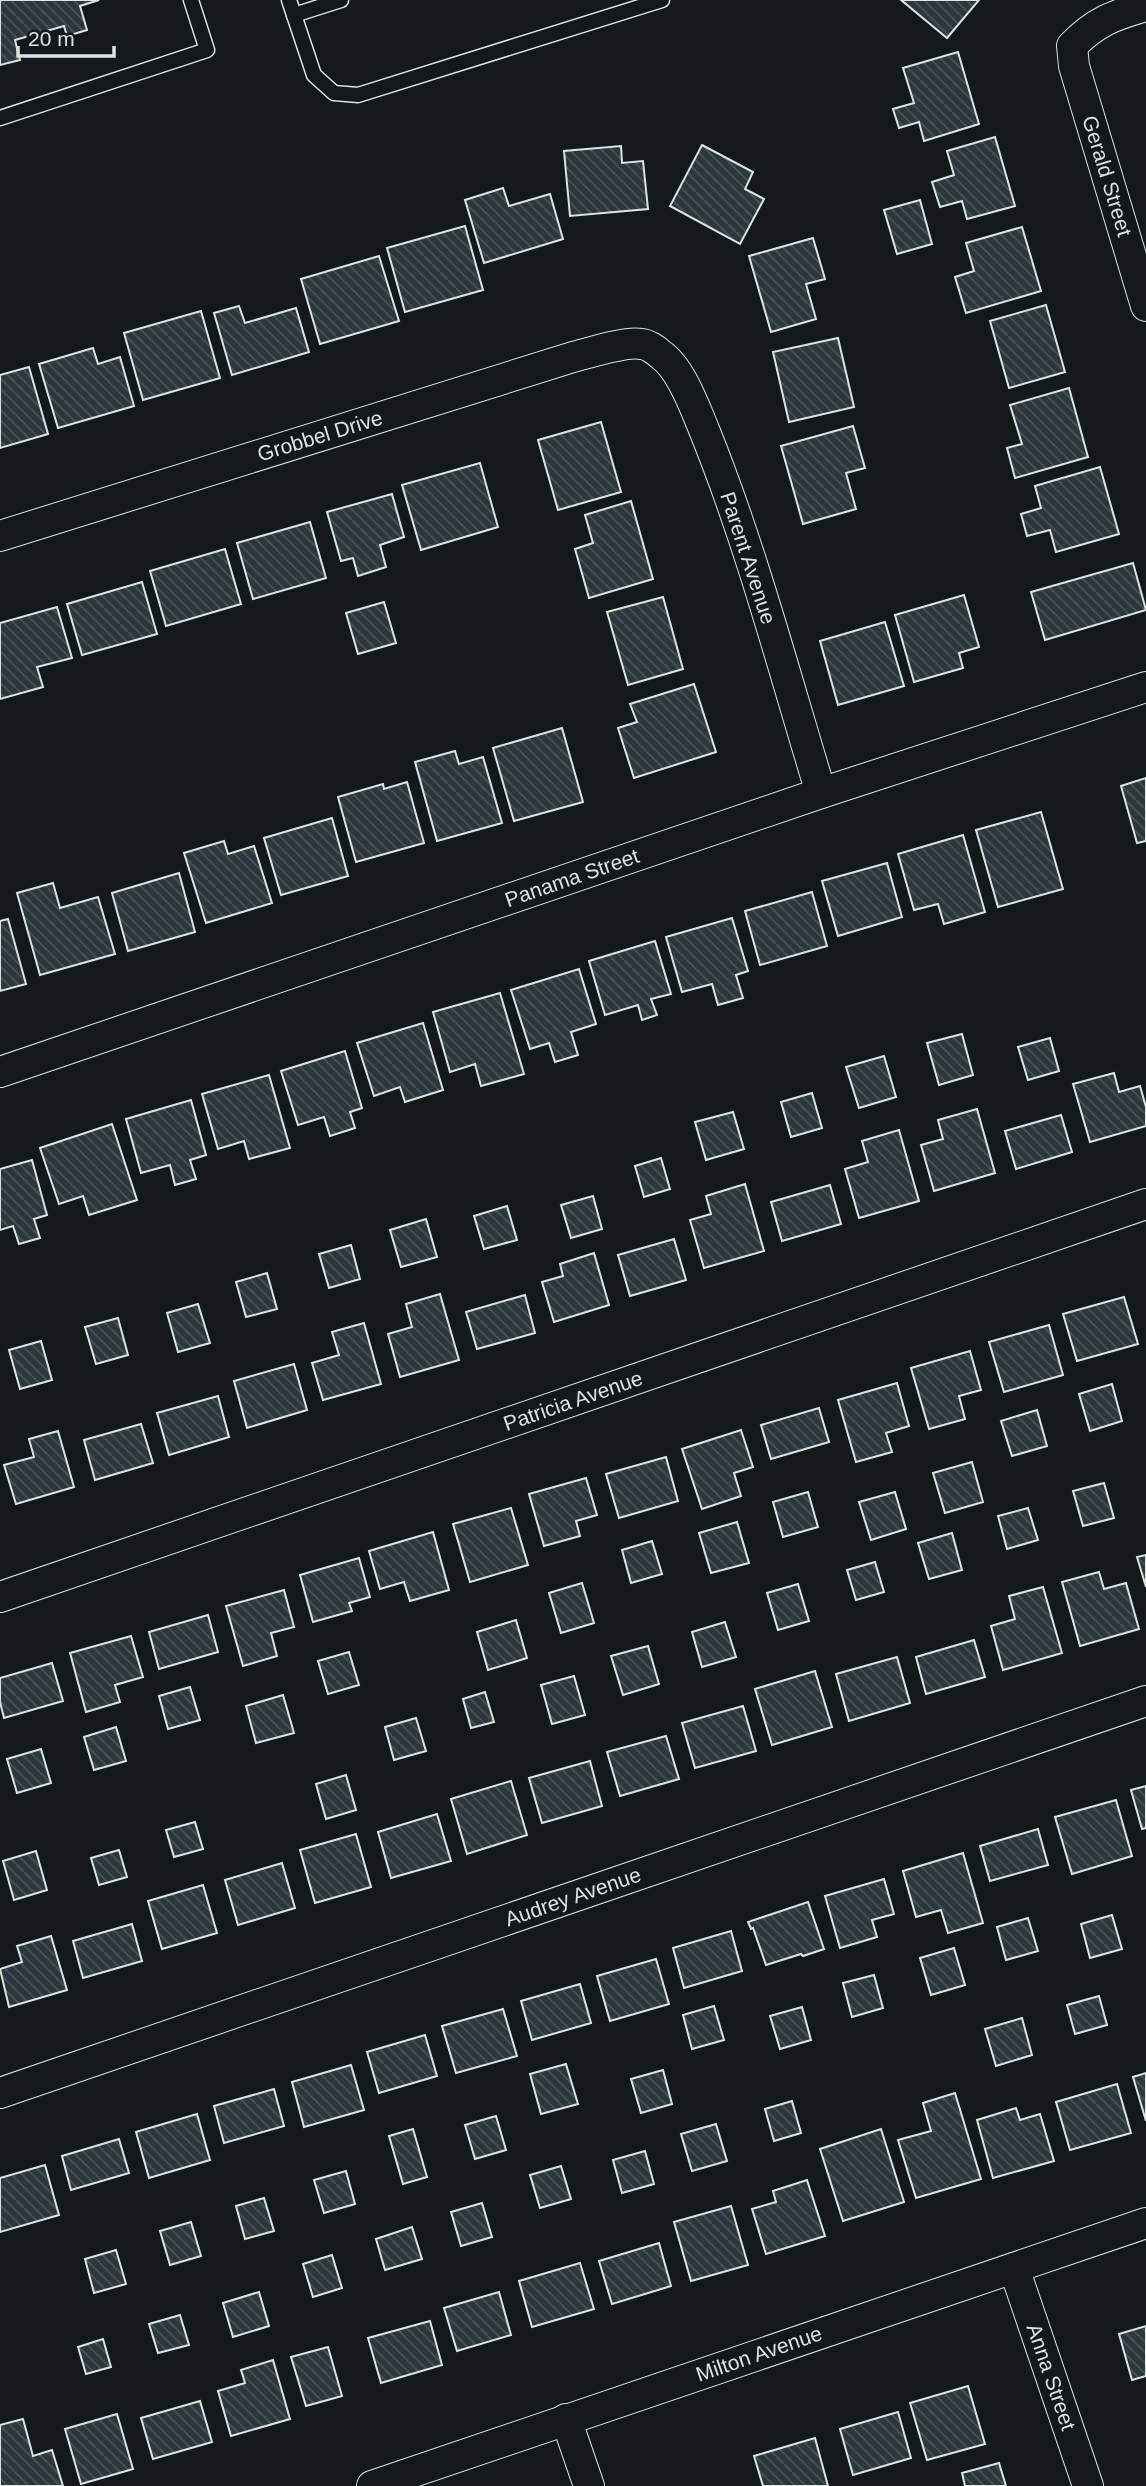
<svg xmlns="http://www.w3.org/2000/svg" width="1146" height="2486" font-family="Helvetica,sans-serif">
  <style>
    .building { fill: url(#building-back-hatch); stroke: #d8e6dc; stroke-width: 2 }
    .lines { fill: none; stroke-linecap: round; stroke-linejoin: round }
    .lane-casing { stroke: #d8e6dc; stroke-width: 17 }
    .street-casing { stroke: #d8e6dc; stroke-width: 32 }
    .lane { stroke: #14181c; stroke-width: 14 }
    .street { stroke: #14181c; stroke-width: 30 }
    .labels { text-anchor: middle; stroke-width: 5; stroke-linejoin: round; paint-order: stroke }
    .street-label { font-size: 21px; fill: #d8e6dc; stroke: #14181c }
  </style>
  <defs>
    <pattern id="building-back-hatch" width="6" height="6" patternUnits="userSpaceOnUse" patternTransform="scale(1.75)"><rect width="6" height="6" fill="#2c363c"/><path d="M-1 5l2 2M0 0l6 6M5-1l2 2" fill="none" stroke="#4a5358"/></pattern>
  </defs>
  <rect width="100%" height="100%" fill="#14181c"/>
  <!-- building -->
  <g class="building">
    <polygon points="0,0 99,0 80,6 87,30 67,36 64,26 15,40 20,60 0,65"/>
    <polygon points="901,0 979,0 947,38"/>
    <polygon points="958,52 979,124 924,141 919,122 899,128 893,109 914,103 903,68"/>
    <polygon points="995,137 1015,206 967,219 962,201 940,207 932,182 954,175 947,151"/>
    <polygon points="702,145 753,172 745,189 764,199 740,244 670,206"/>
    <polygon points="621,146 622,163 643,161 648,209 570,216 564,151"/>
    <polygon points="503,188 509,206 550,194 563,239 484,263 465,200"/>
    <polygon points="920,200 932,244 897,254 884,210"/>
    <polygon points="465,226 483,290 405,312 387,248"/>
    <polygon points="1022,227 1041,291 966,313 955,277 974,271 966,243"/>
    <polygon points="813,238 825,279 806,284 816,319 771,332 749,256"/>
    <polygon points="379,256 399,321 320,344 301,279"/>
    <polygon points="1046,305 1065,372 1009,388 990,321"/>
    <polygon points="239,306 245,323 296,308 309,352 232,375 214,313"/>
    <polygon points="201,311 220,378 143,400 124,333"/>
    <polygon points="838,338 854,407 789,422 773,352"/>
    <polygon points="93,348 98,364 120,357 134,406 58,428 39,364"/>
    <polygon points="29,367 48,434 0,448 0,375"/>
    <polygon points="1069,388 1088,457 1015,478 1007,448 1022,444 1010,405"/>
    <polygon points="601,422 621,492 558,510 538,440"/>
    <polygon points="853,426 865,468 846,473 856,509 803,524 781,446"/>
    <polygon points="480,463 498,527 421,550 402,485"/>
    <polygon points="1100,467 1119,534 1056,552 1050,530 1027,536 1021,514 1041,508 1035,486"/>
    <polygon points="392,494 404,537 380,545 386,567 358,576 353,558 341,561 327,512"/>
    <polygon points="631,501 653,579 589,598 575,549 593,543 585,515"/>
    <polygon points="310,522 326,578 253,599 237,543"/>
    <polygon points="225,549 241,604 166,626 150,571"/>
    <polygon points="1133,563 1146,610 1045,640 1031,592"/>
    <polygon points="142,582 157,634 82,655 67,604"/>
    <polygon points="964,595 979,647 959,653 963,668 914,682 895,615"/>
    <polygon points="663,597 683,669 628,685 607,612"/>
    <polygon points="384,602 396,643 358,654 346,613"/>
    <polygon points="57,607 72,658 37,667 43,687 0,699 0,623"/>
    <polygon points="885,622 904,686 838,705 820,641"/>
    <polygon points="694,684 716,752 634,778 618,728 637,722 630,704"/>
    <polygon points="562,728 583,802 514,821 493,748"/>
    <polygon points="455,751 459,764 483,757 502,823 437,841 415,762"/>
    <polygon points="1146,778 1146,841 1137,843 1121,786"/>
    <polygon points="407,782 424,843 356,862 338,797 383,784 384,789"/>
    <polygon points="1041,812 1063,889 998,907 976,830"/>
    <polygon points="332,818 348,876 281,895 264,838"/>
    <polygon points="963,835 985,912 944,924 938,904 914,910 898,854"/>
    <polygon points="224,841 228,854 254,846 272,903 206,923 184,853"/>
    <polygon points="887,863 902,917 838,936 822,881"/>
    <polygon points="179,873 195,932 128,951 112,893"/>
    <polygon points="53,883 60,908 98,897 115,954 40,975 17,893"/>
    <polygon points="812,892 827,946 760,965 745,911"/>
    <polygon points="732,918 748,971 736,975 743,998 718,1005 712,984 682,992 666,937"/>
    <polygon points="8,919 26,984 0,991 0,921"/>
    <polygon points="655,941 671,994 651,999 657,1015 642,1020 638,1005 605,1015 589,961"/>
    <polygon points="579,969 596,1024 571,1032 578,1055 555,1062 549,1043 530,1049 511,990"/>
    <polygon points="500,993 524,1074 481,1086 475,1064 450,1072 433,1012"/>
    <polygon points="423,1023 443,1090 405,1102 400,1087 374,1096 357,1043"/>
    <polygon points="962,1034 973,1075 939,1085 927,1043"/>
    <polygon points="1050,1038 1059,1071 1028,1080 1018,1047"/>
    <polygon points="345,1051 362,1108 350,1112 355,1128 330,1136 324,1117 298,1125 281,1071"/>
    <polygon points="884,1056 896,1097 859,1108 846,1067"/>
    <polygon points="1114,1073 1119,1092 1140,1086 1146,1107 1146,1126 1090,1142 1073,1084"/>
    <polygon points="269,1075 290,1148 249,1159 244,1141 218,1149 202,1094"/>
    <polygon points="812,1093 822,1128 791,1137 781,1102"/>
    <polygon points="191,1100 206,1155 190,1160 196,1179 175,1185 170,1165 141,1173 126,1119"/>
    <polygon points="977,1109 995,1173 934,1191 921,1145 943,1139 938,1120"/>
    <polygon points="733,1112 744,1149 706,1160 695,1122"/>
    <polygon points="1061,1115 1072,1152 1016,1169 1005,1131"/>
    <polygon points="112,1124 137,1200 89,1215 83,1196 59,1204 40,1148"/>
    <polygon points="899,1130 919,1201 859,1218 845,1169 868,1162 862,1141"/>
    <polygon points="661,1158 670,1189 644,1197 635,1166"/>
    <polygon points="32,1160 47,1215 34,1219 40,1238 19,1244 13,1226 0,1230 0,1169"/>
    <polygon points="745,1184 764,1251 704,1268 690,1220 711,1214 706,1196"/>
    <polygon points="830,1185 841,1224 782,1241 771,1202"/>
    <polygon points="593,1196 602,1229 571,1238 561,1205"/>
    <polygon points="507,1206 517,1240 484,1249 474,1216"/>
    <polygon points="426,1219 437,1257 401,1267 390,1230"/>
    <polygon points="674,1239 686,1280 630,1296 618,1255"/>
    <polygon points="351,1245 360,1279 329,1288 319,1254"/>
    <polygon points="594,1253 609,1305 554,1322 542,1282 563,1276 560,1264"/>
    <polygon points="267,1273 277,1309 246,1317 236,1282"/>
    <polygon points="440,1294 459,1360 400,1377 388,1334 412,1327 406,1304"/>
    <polygon points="525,1295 535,1333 477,1349 466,1312"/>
    <polygon points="1124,1297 1138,1344 1077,1361 1063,1314"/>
    <polygon points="198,1304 210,1343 178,1352 167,1313"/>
    <polygon points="118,1318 128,1355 96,1364 85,1327"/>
    <polygon points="364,1323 381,1384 323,1400 312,1363 339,1355 332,1332"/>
    <polygon points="1049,1325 1063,1375 1004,1392 989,1342"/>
    <polygon points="41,1341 52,1380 20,1389 9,1350"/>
    <polygon points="970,1351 981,1390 959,1396 965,1419 929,1429 911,1368"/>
    <polygon points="294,1364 307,1410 247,1428 234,1381"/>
    <polygon points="897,1383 909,1426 886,1433 892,1452 856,1462 838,1400"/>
    <polygon points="1112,1384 1122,1421 1090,1431 1079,1394"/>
    <polygon points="218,1396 229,1437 169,1455 157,1413"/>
    <polygon points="819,1408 829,1442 771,1459 761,1425"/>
    <polygon points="1037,1410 1047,1446 1012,1456 1001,1421"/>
    <polygon points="141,1424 153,1463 95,1480 84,1440"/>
    <polygon points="741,1430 753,1467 734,1473 741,1496 702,1509 682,1449"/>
    <polygon points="58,1431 74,1487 16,1504 4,1465 34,1457 29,1439"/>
    <polygon points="666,1457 678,1501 619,1518 606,1474"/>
    <polygon points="972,1462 983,1502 945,1513 933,1473"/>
    <polygon points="586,1478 597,1515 576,1521 580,1536 544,1546 529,1494"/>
    <polygon points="1104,1483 1114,1518 1083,1526 1073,1491"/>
    <polygon points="808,1492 818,1527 783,1537 773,1502"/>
    <polygon points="895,1492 906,1529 871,1540 859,1502"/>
    <polygon points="511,1508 528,1565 470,1582 453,1524"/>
    <polygon points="1028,1508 1038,1540 1007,1549 998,1516"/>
    <polygon points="737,1522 749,1563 711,1573 699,1533"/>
    <polygon points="433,1532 449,1590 410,1601 404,1582 380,1589 369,1551"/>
    <polygon points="952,1533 962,1570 929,1579 918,1543"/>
    <polygon points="652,1541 662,1574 631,1583 622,1550"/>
    <polygon points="1146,1555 1146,1587 1137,1557"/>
    <polygon points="359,1558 370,1597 349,1603 352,1611 313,1622 300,1575"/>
    <polygon points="875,1562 884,1592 856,1600 847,1570"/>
    <polygon points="1099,1572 1104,1589 1126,1583 1139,1629 1080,1646 1062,1582"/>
    <polygon points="582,1583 594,1623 561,1633 549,1593"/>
    <polygon points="798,1584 809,1621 778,1630 767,1593"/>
    <polygon points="1043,1587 1062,1653 1003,1670 991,1626 1015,1619 1009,1596"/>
    <polygon points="284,1590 294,1627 271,1633 277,1656 243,1666 226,1606"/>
    <polygon points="208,1615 218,1652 159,1669 149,1632"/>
    <polygon points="516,1620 527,1658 488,1670 477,1632"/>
    <polygon points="725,1622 736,1657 702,1667 692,1632"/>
    <polygon points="131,1636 143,1677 115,1685 120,1702 86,1712 70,1653"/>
    <polygon points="974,1640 985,1677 926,1694 916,1657"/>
    <polygon points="648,1646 659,1684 623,1695 611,1656"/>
    <polygon points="349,1652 359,1685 328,1694 318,1661"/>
    <polygon points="897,1657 910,1703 849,1721 836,1674"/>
    <polygon points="52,1663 63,1701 4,1718 0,1702 0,1678"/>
    <polygon points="815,1671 832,1727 772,1745 755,1689"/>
    <polygon points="574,1676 585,1715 552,1724 541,1685"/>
    <polygon points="190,1687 200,1720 168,1729 159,1696"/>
    <polygon points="485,1692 494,1722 471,1728 463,1699"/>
    <polygon points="283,1695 294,1733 256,1743 246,1706"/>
    <polygon points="743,1706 756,1751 695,1768 682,1723"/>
    <polygon points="416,1718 426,1751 394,1760 385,1727"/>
    <polygon points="116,1727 126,1761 94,1770 84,1737"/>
    <polygon points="666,1736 679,1779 620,1796 607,1752"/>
    <polygon points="41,1749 51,1783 17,1793 7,1759"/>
    <polygon points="590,1761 602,1806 542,1823 529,1778"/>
    <polygon points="346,1775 356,1810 326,1819 316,1784"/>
    <polygon points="511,1781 527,1835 467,1854 451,1799"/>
    <polygon points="1146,1786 1146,1828 1142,1829 1131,1790"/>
    <polygon points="1116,1800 1132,1856 1072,1874 1055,1817"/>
    <polygon points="437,1814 451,1861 391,1878 378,1832"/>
    <polygon points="195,1822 203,1849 174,1857 166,1830"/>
    <polygon points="1038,1829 1048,1865 990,1881 980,1846"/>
    <polygon points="356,1834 371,1887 315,1903 300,1850"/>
    <polygon points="119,1850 127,1877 99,1885 91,1858"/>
    <polygon points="36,1851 47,1890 14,1900 3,1861"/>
    <polygon points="963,1853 983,1923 948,1933 941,1910 916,1917 903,1871"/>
    <polygon points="282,1863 295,1908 238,1925 225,1880"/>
    <polygon points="884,1879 894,1914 872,1920 877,1937 840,1948 825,1896"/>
    <polygon points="203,1885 217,1933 162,1949 148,1901"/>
    <polygon points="808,1902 824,1949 803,1956 801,1954 766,1965 753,1928 751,1929 748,1922"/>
    <polygon points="1112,1915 1122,1949 1090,1958 1081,1924"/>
    <polygon points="1028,1918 1038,1951 1006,1960 997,1927"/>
    <polygon points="132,1924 142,1961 83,1978 73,1941"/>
    <polygon points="731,1931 742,1971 684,1988 673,1948"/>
    <polygon points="51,1936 67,1990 9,2007 0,1969 22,1962 17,1946"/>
    <polygon points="954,1948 965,1985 931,1995 920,1958"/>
    <polygon points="656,1959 669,2004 610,2021 597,1976"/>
    <polygon points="874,1975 883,2008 852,2017 843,1983"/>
    <polygon points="580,1984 591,2023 532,2040 521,2001"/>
    <polygon points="1099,1996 1107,2025 1075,2034 1067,2005"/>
    <polygon points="714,2006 724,2040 692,2049 683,2015"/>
    <polygon points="802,2007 811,2040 780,2049 770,2016"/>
    <polygon points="503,2009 517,2056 456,2073 442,2026"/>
    <polygon points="1022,2018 1032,2055 996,2066 985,2029"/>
    <polygon points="425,2035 437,2076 379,2093 367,2052"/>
    <polygon points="566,2064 578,2104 541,2114 530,2074"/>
    <polygon points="351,2065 364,2110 304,2127 292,2082"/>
    <polygon points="663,2070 672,2104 641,2113 631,2079"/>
    <polygon points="1146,2073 1146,2121 1133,2077"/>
    <polygon points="1117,2084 1131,2133 1070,2150 1056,2102"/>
    <polygon points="274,2089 284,2126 224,2143 214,2106"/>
    <polygon points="955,2093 981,2179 916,2198 898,2140 931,2131 923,2103"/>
    <polygon points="792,2101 801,2133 774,2141 765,2109"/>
    <polygon points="1016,2108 1020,2120 1040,2114 1054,2161 993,2178 977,2120"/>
    <polygon points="197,2114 210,2160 149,2178 136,2132"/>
    <polygon points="496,2116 506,2150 475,2159 465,2125"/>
    <polygon points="716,2124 727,2161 692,2171 681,2134"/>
    <polygon points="413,2129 427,2177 403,2184 389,2136"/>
    <polygon points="881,2129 904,2202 843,2221 820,2149"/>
    <polygon points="119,2139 129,2173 71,2190 62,2156"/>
    <polygon points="645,2151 654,2184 622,2193 613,2160"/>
    <polygon points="45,2165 59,2215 0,2232 0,2178"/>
    <polygon points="561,2166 571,2199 540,2208 530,2175"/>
    <polygon points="346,2171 355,2204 324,2213 314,2180"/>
    <polygon points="807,2180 825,2236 766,2254 752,2209 776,2202 773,2191"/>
    <polygon points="264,2198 274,2231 245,2239 236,2206"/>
    <polygon points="482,2203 492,2237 461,2246 451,2212"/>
    <polygon points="731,2206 748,2265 691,2281 674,2222"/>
    <polygon points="191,2222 201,2256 170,2265 160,2231"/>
    <polygon points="412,2227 422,2259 385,2270 376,2239"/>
    <polygon points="659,2243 671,2286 612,2304 599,2261"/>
    <polygon points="116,2250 126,2284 94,2293 85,2259"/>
    <polygon points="332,2255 342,2288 313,2297 303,2264"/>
    <polygon points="580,2263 594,2309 532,2327 519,2281"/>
    <polygon points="259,2292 269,2326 233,2337 223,2303"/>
    <polygon points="499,2292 511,2335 457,2351 444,2308"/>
    <polygon points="180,2315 189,2345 158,2353 149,2324"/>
    <polygon points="430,2321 442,2365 381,2383 368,2338"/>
    <polygon points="1146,2326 1146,2376 1132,2380 1119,2334"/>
    <polygon points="103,2339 111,2367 86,2374 78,2347"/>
    <polygon points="328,2347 342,2396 306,2406 291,2357"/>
    <polygon points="273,2360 290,2419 231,2436 218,2391 245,2383 241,2370"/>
    <polygon points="968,2386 985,2444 927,2460 910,2403"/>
    <polygon points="200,2401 212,2442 153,2459 141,2418"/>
    <polygon points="898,2412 911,2458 853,2475 840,2429"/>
    <polygon points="117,2414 133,2469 81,2484 65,2429"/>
    <polygon points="23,2419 33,2456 52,2450 63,2486 0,2486 0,2425"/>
    <polygon points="815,2438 828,2486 763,2486 754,2456"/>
    <polygon points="999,2463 1006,2486 965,2486 962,2473"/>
  </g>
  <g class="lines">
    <!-- lane casing -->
    <g class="lane-casing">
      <g id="lane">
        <polyline points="289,0 314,75 334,93 358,95 662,0"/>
        <polyline points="294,15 341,0"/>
        <polyline points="0,118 207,50 191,0"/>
      </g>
    </g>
    <!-- street casing -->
    <g class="street-casing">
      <g id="street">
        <path d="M1146 6C1114 15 1095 22 1072 46L1074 66 1146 306"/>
        <path d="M0 536 573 357C589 353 626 341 641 344 647 344 656 350 660 354 681 368 695 408 705 432 752 549 784 672 821 793"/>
        <polyline points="0,1072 821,793 1146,687"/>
        <polyline points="0,1597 1146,1204"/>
        <polyline points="0,2093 1146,1701"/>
        <polyline points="1014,2268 1088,2486"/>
        <polyline points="566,2419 589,2486"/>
        <polyline points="372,2486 1146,2223"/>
      </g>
    </g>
    <!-- lane -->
    <use href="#lane" class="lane"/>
    <!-- street -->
    <use href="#street" class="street"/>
  </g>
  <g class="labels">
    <!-- street labels -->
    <g class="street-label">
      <text transform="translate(1107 176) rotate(73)" y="7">Gerald Street</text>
      <text transform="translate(320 436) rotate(-17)" y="7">Grobbel Drive</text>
      <text transform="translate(748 558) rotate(72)" y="7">Parent Avenue</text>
      <text transform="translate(572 878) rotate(-19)" y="7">Panama Street</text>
      <text transform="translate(573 1401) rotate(-19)" y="7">Patricia Avenue</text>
      <text transform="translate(573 1897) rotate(-19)" y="7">Audrey Avenue</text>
      <text transform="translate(759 2354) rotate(-19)" y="7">Milton Avenue</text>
      <text transform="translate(1051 2377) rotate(71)" y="7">Anna Street</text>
    </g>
  </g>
  <!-- scale -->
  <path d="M18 46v10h96v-10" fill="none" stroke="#d8e6dc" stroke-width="3.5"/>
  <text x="28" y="46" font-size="21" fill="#d8e6dc" stroke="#14181c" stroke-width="5" paint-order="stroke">20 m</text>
</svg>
